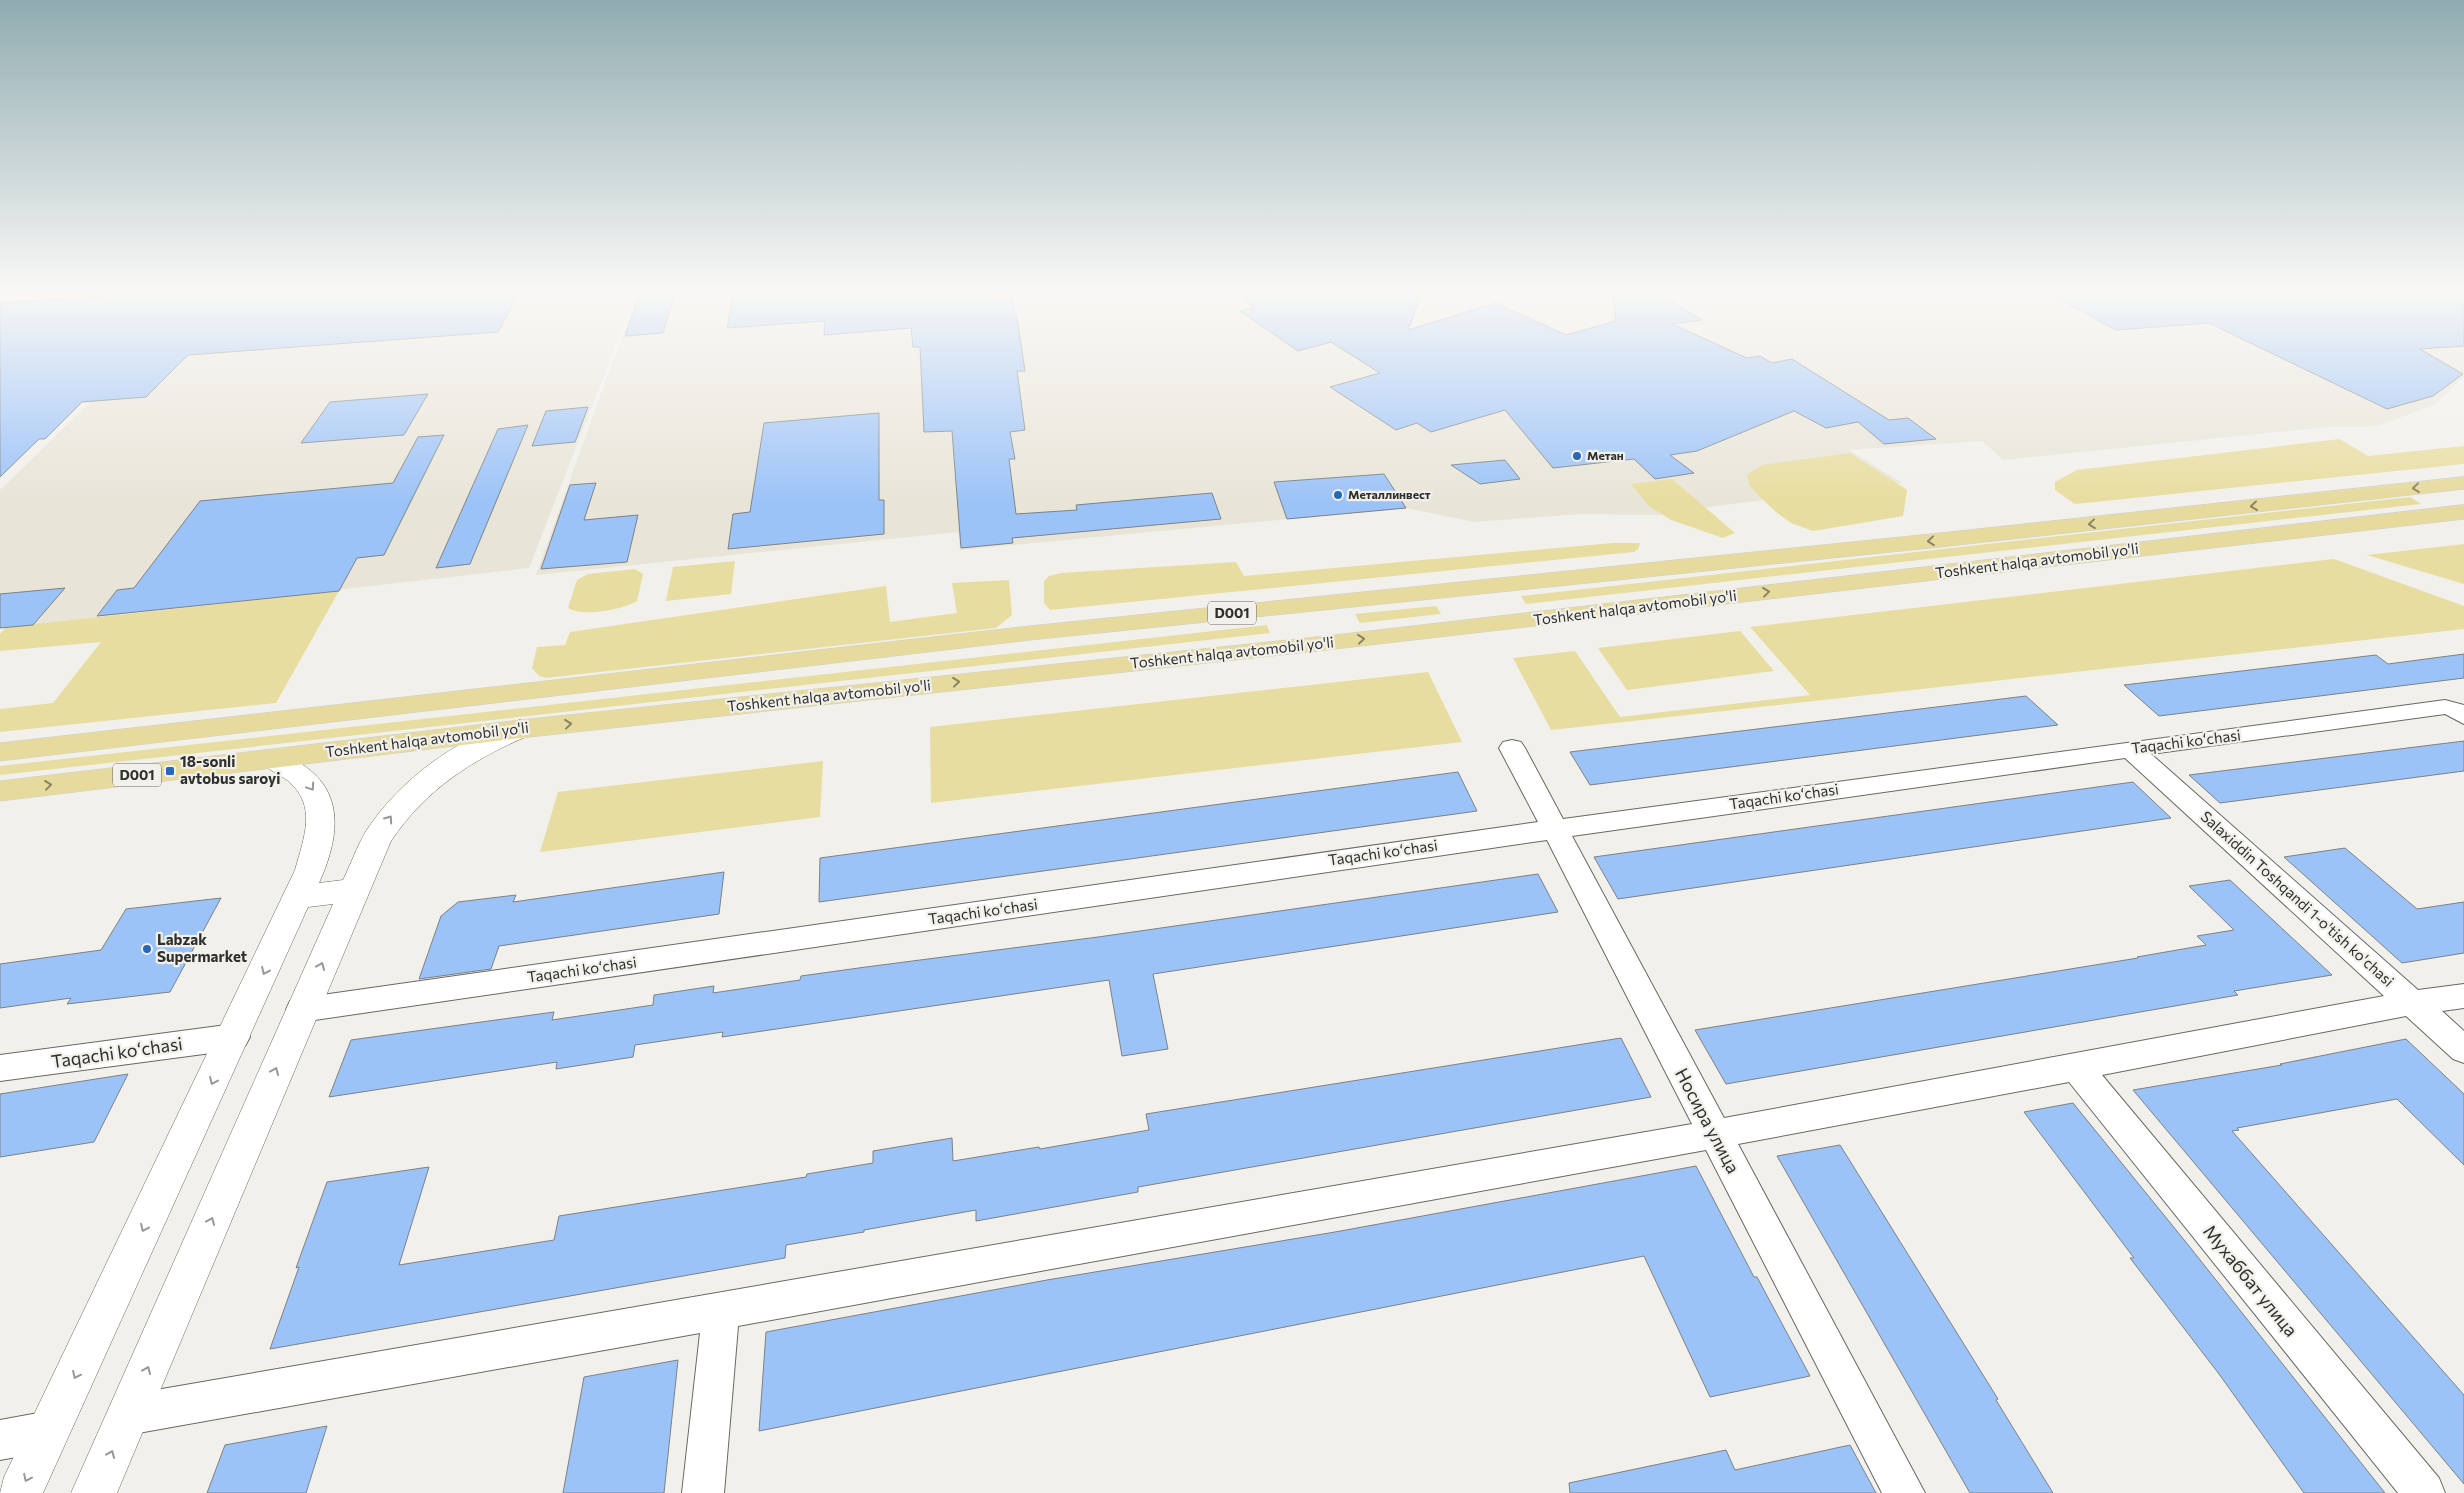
<svg xmlns="http://www.w3.org/2000/svg" width="2464" height="1493" font-family="Commissioner,sans-serif">
  <style>
    .built { fill: #e8e5d8 }
    .green { fill: #e8dda0 }
    .building { fill: #9cc3f7; stroke: #7d8186 }
    .lines { fill: none; stroke-linecap: round; stroke-linejoin: round }
    .minor-casing { stroke: #696863; stroke-width: 2 }
    .secondary-casing { stroke: #696863; stroke-width: 1 }
    .trunk-casing { stroke: #cdcdcd; stroke-width: 1 }
    .minor { fill: #fff; fill-rule: evenodd }
    .secondary { fill: #fff; fill-rule: evenodd }
    .trunk { fill: #e6da9c; fill-rule: evenodd }
    .oneway { stroke: #8a8464 }
    .oneway2 { stroke: #979796 }
    .poi-dot { fill: #2668b9; stroke: #f1f0ea; stroke-width: 2 }
    .labels { text-anchor: middle; stroke-width: 4.5; stroke-linejoin: round; paint-order: stroke }
    .far-poi-label { font-size: 12px; font-weight: bold; fill: #2f2f2d; stroke: #f1f0ea; text-anchor: start }
    .shield { fill: #f1f0ea; stroke: #696966; stroke-width: 1 }
    .shield-label { font-size: 14px; font-weight: bold; fill: #2f2f2d }
    .street-label { font-size: 15px; fill: #2f2f2d; stroke: #f1f0ea }
    .poi-label { font-size: 15px; font-weight: bold; fill: #2f2f2d; stroke: #f1f0ea; text-anchor: start }
    .near-street-label { font-size: 18px; fill: #2f2f2d; stroke: #f1f0ea }
  </style>
  <rect width="100%" height="100%" fill="#f1f0ea"/>
  <!-- built -->
  <g class="built">
    <polygon points="203,293 636,293 529,568 0,628 0,490"/>
    <polygon points="637,293 2464,293 2464,377 2435,404 2381,425 2364,427 2328,427 2003,460 1982,441 1849,450 1902,483 1716,506 1668,515 1580,514 1474,522 1406,508 960,550 958,532 536,575"/>
  </g>
  <!-- green -->
  <g class="green">
    <polygon points="2340,439 2368,456 2464,446 2464,464 2075,504 2055,490 2055,482 2077,470"/>
    <polygon points="1850,453 1907,490 1903,516 1813,531 1791,523 1776,512 1757,494 1749,484 1747,475 1762,465"/>
    <polygon points="1672,479 1735,533 1723,538 1671,520 1649,506 1631,484"/>
    <polygon points="2410,497 2421,504 1526,604 1521,596"/>
    <polygon points="1613,543 1640,543 1638,549 1634,552 1050,610 1044,603 1044,581 1049,576 1061,573 1236,562 1244,576"/>
    <polygon points="2464,544 2464,584 2367,555"/>
    <polygon points="2334,559 2464,606 2464,629 1551,730 1513,658 1575,651 1620,717 1810,695 1750,627"/>
    <polygon points="735,561 731,594 666,601 673,567"/>
    <path d="M635 569 643 574 637 601C622 610 583 617 568 608L577 580 588 574Z"/>
    <polygon points="1009,580 1012,615 996,628 546,678 539,676 532,668 537,647 565,645 570,632 886,586 890,622 957,613 952,583"/>
    <polygon points="339,591 276,703 0,732 0,709 53,703 101,642 0,651 0,634 6,627"/>
    <polygon points="1436,606 1441,614 1360,623 1355,614"/>
    <polygon points="1267,625 1270,633 0,775 0,766"/>
    <polygon points="1740,631 1774,671 1627,690 1598,648"/>
    <polygon points="1428,672 1462,742 931,803 930,727"/>
    <polygon points="823,761 820,817 540,852 558,792"/>
  </g>
  <!-- building -->
  <g class="building">
    <polygon points="153,293 519,293 498,332 188,355 146,397 82,402 45,439 39,439 0,477 0,303"/>
    <polygon points="640,293 675,293 663,333 625,336"/>
    <polygon points="734,293 990,293 990,299 1011,297 1017,318 1025,371 1017,371 1025,430 1010,432 1015,459 1009,459 1016,514 1077,510 1076,505 1212,493 1221,519 1012,538 1013,543 961,548 952,431 924,432 920,347 913,347 911,328 824,335 825,321 727,328"/>
    <polygon points="1266,293 1422,293 1408,330 1496,303 1566,335 1616,321 1612,293 1657,293 1702,320 1672,324 1747,358 1760,356 1772,363 1792,359 1889,420 1908,418 1936,439 1884,444 1858,422 1826,428 1794,411 1697,451 1670,455 1694,473 1655,479 1634,459 1553,468 1505,410 1431,432 1417,423 1396,430 1330,387 1380,373 1331,342 1298,351 1240,311 1255,308 1241,298"/>
    <polygon points="2048,293 2464,293 2464,346 2420,349 2463,374 2433,396 2387,409 2209,323 2116,330"/>
    <polygon points="428,394 404,435 301,443 330,402"/>
    <polygon points="588,407 575,442 532,446 546,411"/>
    <polygon points="879,413 879,500 884,500 884,534 728,549 733,514 750,512 764,423"/>
    <polygon points="528,425 470,564 436,568 498,429"/>
    <polygon points="444,435 384,555 357,558 339,591 97,616 117,590 134,588 200,501 393,483 418,437"/>
    <polygon points="1505,460 1520,479 1480,484 1451,465"/>
    <polygon points="1384,474 1406,508 1287,519 1274,482"/>
    <polygon points="596,483 584,520 638,515 627,562 541,569 570,485"/>
    <polygon points="65,588 33,625 0,628 0,594"/>
    <polygon points="2464,654 2464,678 2159,716 2124,685 2376,655 2388,664"/>
    <polygon points="2026,696 2058,725 1590,785 1570,752"/>
    <polygon points="2464,741 2464,771 2220,803 2189,775"/>
    <polygon points="1458,772 1477,811 819,902 820,858"/>
    <polygon points="2133,782 2171,818 1618,899 1594,857"/>
    <polygon points="2345,848 2417,909 2464,902 2464,953 2402,963 2284,857"/>
    <polygon points="724,872 719,914 499,946 491,969 419,979 441,916 458,902 516,895 513,902"/>
    <polygon points="1538,874 1558,912 1153,974 1168,1049 1122,1056 1109,980 722,1037 723,1032 635,1045 633,1057 556,1069 557,1062 329,1097 351,1040 554,1012 552,1020 653,1005 654,995 714,986 713,993 800,980 801,976 866,967 1098,937"/>
    <polygon points="2230,880 2332,975 2234,991 2238,995 1726,1084 1695,1030 2138,958 2137,957 2206,945 2197,936 2234,930 2189,886"/>
    <polygon points="221,898 170,992 67,1004 71,998 0,1008 0,964 101,950 126,909"/>
    <polygon points="1621,1038 1651,1097 1138,1187 1138,1192 976,1221 976,1210 864,1230 864,1232 786,1245 785,1258 270,1349 299,1267 296,1268 327,1182 429,1167 399,1265 554,1240 559,1216 806,1177 807,1174 873,1163 873,1151 952,1138 953,1161 1039,1147 1040,1149 1149,1130 1146,1114"/>
    <polygon points="2406,1039 2464,1094 2464,1165 2397,1099 2237,1128 2239,1130 2232,1131 2464,1395 2464,1484 2133,1090 2282,1065 2280,1064"/>
    <polygon points="128,1074 94,1142 0,1157 0,1094"/>
    <polygon points="2073,1103 2189,1246 2385,1493 2304,1493 2219,1374 2130,1258 2134,1258 2024,1112"/>
    <polygon points="1840,1145 1998,1399 1996,1400 2053,1493 1970,1493 1777,1156"/>
    <polygon points="1696,1166 1754,1277 1757,1277 1810,1376 1710,1397 1644,1256 759,1431 766,1332 1047,1280 1335,1232"/>
    <polygon points="678,1360 664,1493 563,1493 584,1377"/>
    <polygon points="327,1426 306,1493 207,1493 225,1445"/>
    <polygon points="1850,1445 1876,1493 1570,1493 1569,1483 1726,1450 1735,1470"/>
  </g>
  <g class="lines">
    <!-- minor casing -->
    <g class="minor-casing">
      <g id="minor">
        <path d="M2445 700 2464 705V724L2445 714 2151 754 2418 990 2464 984V1008L2442 1011 2464 1031V1063L2453 1059 2406 1016 2102 1075 2439 1478 2445 1493H2398L2069 1082 1738 1144 1925 1493H1882L1706 1150 738 1326 724 1493H682L700 1333 127 1435 113 1429 107 1415 113 1401 127 1395 1692 1124 1547 840 301 1022 290 1019 286 1010 290 1001 301 998 1538 822 1499 748 1503 742 1512 740 1521 742 1525 748 1563 819ZM2125 758 2384 996 1724 1118 1572 836Z"/>
        <polygon points="234,1024 245,1028 250,1037 245,1046 234,1050 0,1081 0,1055"/>
        <polygon points="49,1411 63,1417 69,1431 63,1445 49,1451 0,1460 0,1420"/>
      </g>
    </g>
    <!-- secondary casing -->
    <g class="secondary-casing">
      <path id="secondary" d="M520 720 530 723 534 729 530 735C473 759 426 789 391 841L117 1493H71L333 904 308 907 43 1493H0L4 1477 295 870C304 837 318 805 287 780 277 773 266 769 259 759L263 753C278 749 286 754 298 762 347 790 339 839 319 883L343 880C351 864 357 846 366 831 401 778 459 736 520 720Z"/>
    </g>
    <!-- trunk casing -->
    <g class="trunk-casing">
      <g id="trunk">
        <polygon points="2464,477 2464,489 1940,547 1030,640 0,761 0,743 1030,626 1940,533"/>
        <polygon points="2464,505 2464,519 1326,650 520,738 0,801 0,781 520,720 1326,636"/>
      </g>
    </g>
    <!-- minor -->
    <use href="#minor" class="minor"/>
    <!-- secondary -->
    <use href="#secondary" class="secondary"/>
    <!-- trunk -->
    <use href="#trunk" class="trunk"/>
  </g>
  <!-- one-way arrows -->
  <defs><path id="oneway-chevron" d="M-2-3.5L2.5 0L-2 3.5" fill="none" stroke-width="1.6" stroke-linecap="round" stroke-linejoin="round" transform="scale(1.25)"/></defs>
  <g class="oneway">
    <use href="#oneway-chevron" transform="translate(2416 488) rotate(174)"/>
    <use href="#oneway-chevron" transform="translate(2254 506) rotate(174)"/>
    <use href="#oneway-chevron" transform="translate(2092 524) rotate(174)"/>
    <use href="#oneway-chevron" transform="translate(1931 541) rotate(174)"/>
    <use href="#oneway-chevron" transform="translate(1766 592) rotate(-7)"/>
    <use href="#oneway-chevron" transform="translate(1361 639) rotate(-6)"/>
    <use href="#oneway-chevron" transform="translate(956 682) rotate(-6)"/>
    <use href="#oneway-chevron" transform="translate(568 724) rotate(-6)"/>
    <use href="#oneway-chevron" transform="translate(48 785) rotate(-7)"/>
  </g>
  <g class="oneway2">
    <use href="#oneway-chevron" transform="translate(311 787) rotate(56)"/>
    <use href="#oneway-chevron" transform="translate(389 819) rotate(-55)"/>
    <use href="#oneway-chevron" transform="translate(321 966) rotate(-67)"/>
    <use href="#oneway-chevron" transform="translate(265 971) rotate(115)"/>
    <use href="#oneway-chevron" transform="translate(275 1071) rotate(-67)"/>
    <use href="#oneway-chevron" transform="translate(213 1081) rotate(115)"/>
    <use href="#oneway-chevron" transform="translate(211 1221) rotate(-67)"/>
    <use href="#oneway-chevron" transform="translate(144 1228) rotate(115)"/>
    <use href="#oneway-chevron" transform="translate(147 1370) rotate(-67)"/>
    <use href="#oneway-chevron" transform="translate(76 1375) rotate(115)"/>
    <use href="#oneway-chevron" transform="translate(111 1454) rotate(-67)"/>
    <use href="#oneway-chevron" transform="translate(27 1478) rotate(115)"/>
  </g>
  <!-- sky -->
  <linearGradient id="sky" x2="0" y2="1"><stop stop-color="#90acb1"/><stop offset="0.58" stop-color="#f9f8f6"/><stop offset="1" stop-color="#f9f8f6" stop-opacity="0"/></linearGradient>
  <rect width="2464" height="502" fill="url(#sky)"/>
  <!-- markers -->
  <g class="poi-dot">
    <circle cx="1577" cy="456" r="5"/>
    <circle cx="1338" cy="495" r="5"/>
    <rect x="165" y="766" width="10" height="10" rx="2.5"/>
    <circle cx="147" cy="949" r="5"/>
  </g>
  <g class="labels">
    <!-- far-poi labels -->
    <g class="far-poi-label">
      <text x="1587" y="460">Метан</text>
      <text x="1348" y="499">Металлинвест</text>
    </g>
    <!-- shield labels -->
    <g class="shield">
      <rect x="1208" y="601.5" width="48" height="23" rx="4"/>
      <rect x="113" y="763.5" width="48" height="23" rx="4"/>
    </g>
    <g class="shield-label">
      <text x="1232" y="618">D001</text>
      <text x="137" y="780">D001</text>
    </g>
    <!-- street labels -->
    <g class="street-label">
      <text transform="translate(2037 561) rotate(-7)" y="5">Toshkent halqa avtomobil yo'li</text>
      <text transform="translate(1635 608) rotate(-7)" y="5">Toshkent halqa avtomobil yo'li</text>
      <text transform="translate(1232 653) rotate(-6)" y="5">Toshkent halqa avtomobil yo'li</text>
      <text transform="translate(829 696) rotate(-6)" y="5">Toshkent halqa avtomobil yo'li</text>
      <text transform="translate(427 740) rotate(-7)" y="5">Toshkent halqa avtomobil yo'li</text>
      <text transform="translate(2186 742) rotate(-7)" y="5">Taqachi koʻchasi</text>
      <text transform="translate(1784 797) rotate(-8)" y="5">Taqachi koʻchasi</text>
      <text transform="translate(1383 853) rotate(-8)" y="5">Taqachi koʻchasi</text>
      <text transform="translate(2297 899) rotate(42)" y="5">Salaxiddin Toshqandi 1-o'tish ko'chasi</text>
      <text transform="translate(983 912) rotate(-8)" y="5">Taqachi koʻchasi</text>
      <text transform="translate(582 970) rotate(-8)" y="5">Taqachi koʻchasi</text>
    </g>
    <!-- poi labels -->
    <g class="poi-label">
      <text x="180" y="767">18-sonli<tspan x="180" dy="17">avtobus saroyi</tspan></text>
      <text x="157" y="945">Labzak<tspan x="157" dy="17">Supermarket</tspan></text>
    </g>
    <!-- near-street labels -->
    <g class="near-street-label">
      <text transform="translate(117 1053) rotate(-8)" y="6">Taqachi koʻchasi</text>
      <text transform="translate(1707 1121) rotate(62)" y="6">Носира улица</text>
      <text transform="translate(2250 1281) rotate(51)" y="6">Мухаббат улица</text>
    </g>
  </g>
</svg>
